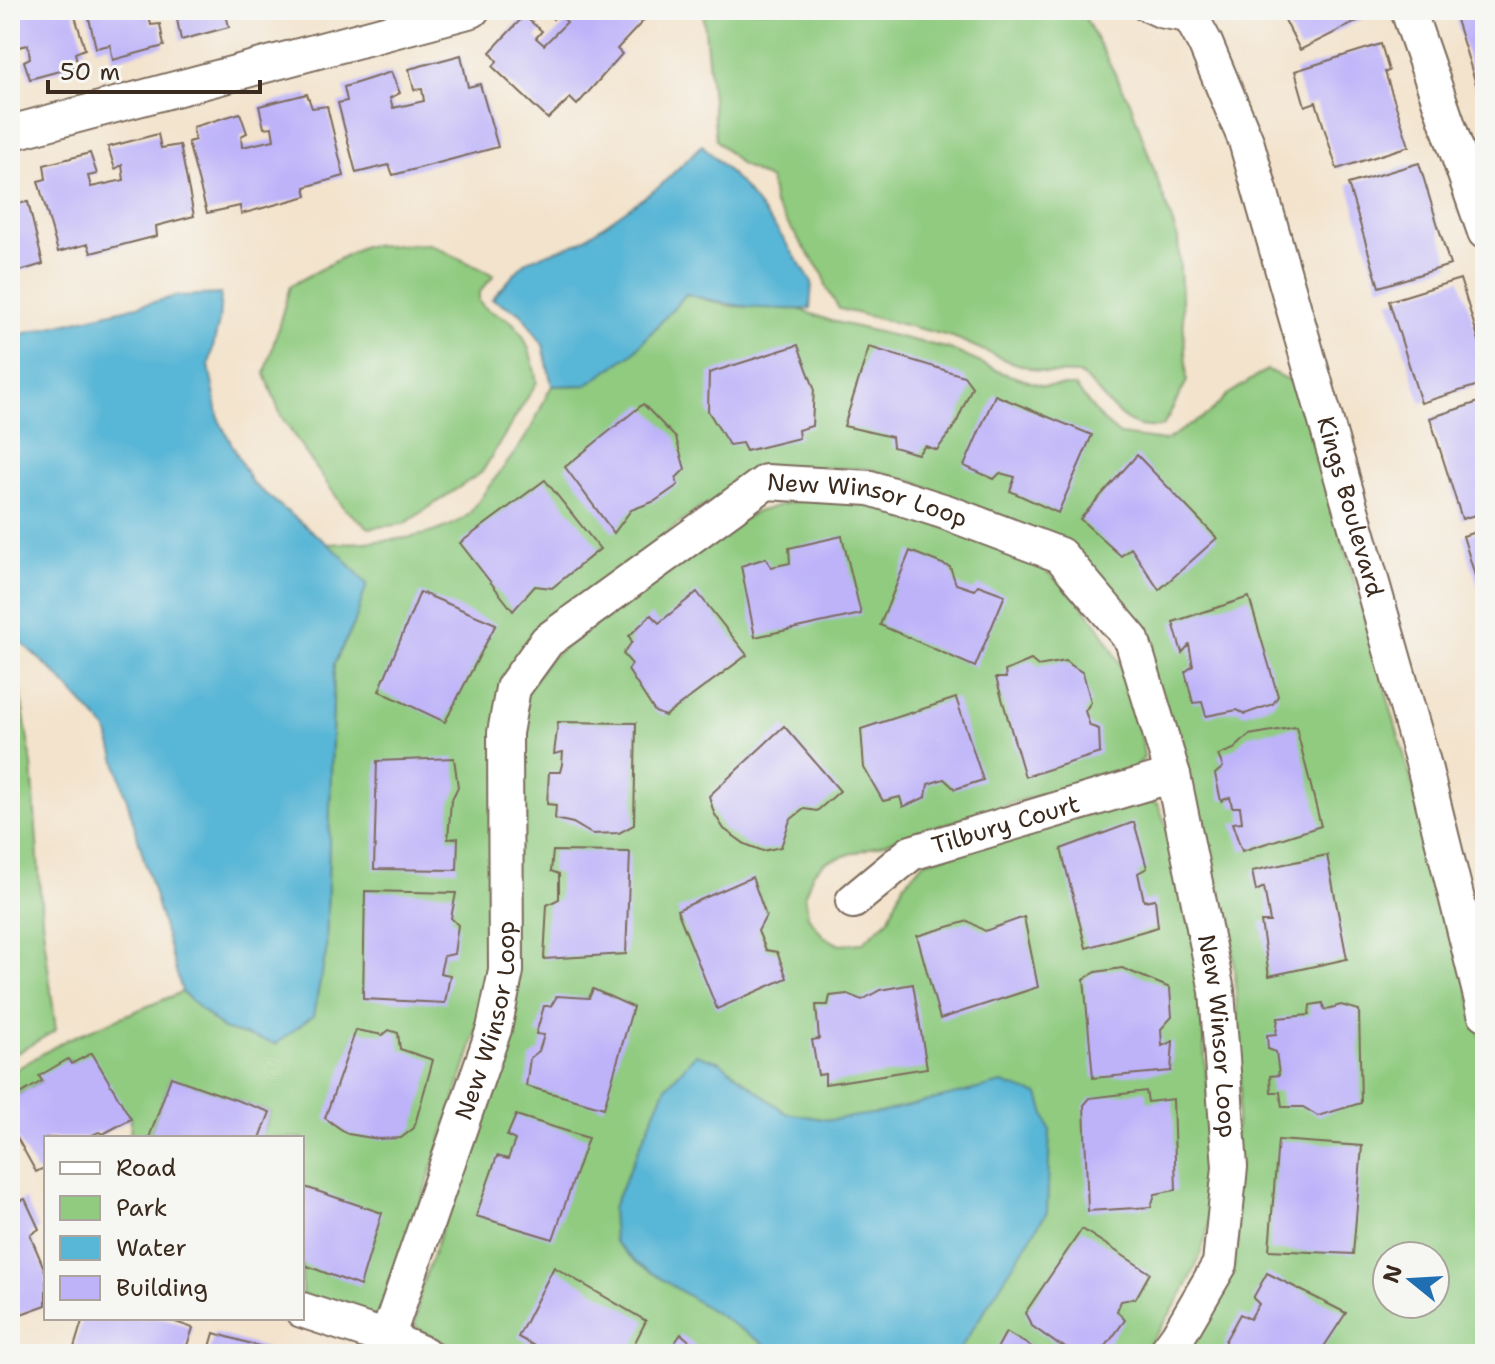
<svg xmlns="http://www.w3.org/2000/svg" width="1495" height="1364" font-family="'Shantell Sans',sans-serif">
  <style>
    .green { fill: #90cb80; stroke: #667a4f; stroke-width: 2; fill-rule: evenodd }
    .water { fill: #58b6d6; stroke: #4a707a; stroke-width: 2 }
    .building { fill: #beb3f9 }
    .lines { fill: none; stroke-linecap: round; stroke-linejoin: round }
    .service-casing { stroke: #7b6b5b; stroke-width: 20 }
    .minor-casing { stroke: #7b6b5b; stroke-width: 38 }
    .service { stroke: #fff; stroke-width: 16 }
    .minor { stroke: #fff; stroke-width: 34 }
    .labels { text-anchor: middle; stroke-width: 7; stroke-linejoin: round; paint-order: stroke }
    .street-label { font-size: 24px; fill: #3b2a1e; stroke: #f6f6f2 }
  </style>
  <rect width="100%" height="100%" fill="#f6f6f2"/>
  <filter id="ink" filterUnits="userSpaceOnUse"><feTurbulence type="fractalNoise" baseFrequency=".0125" numOctaves="2"/><feDisplacementMap in="SourceGraphic" scale="16" xChannelSelector="R" yChannelSelector="G"/><feConvolveMatrix kernelMatrix="1 2 1 2 8 2 1 2 1" color-interpolation-filters="sRGB"/></filter>
  <filter id="wash" filterUnits="userSpaceOnUse"><feTurbulence type="fractalNoise" baseFrequency=".006" numOctaves="4" result="noise"/><feDisplacementMap in="SourceGraphic" scale="32" xChannelSelector="R" yChannelSelector="G"/><feGaussianBlur stdDeviation="1.8" result="paint"/><feColorMatrix in="noise" values="0 0 0 0 0 0 0 0 0 0 0 0 0 0 0 0 0 1.4 0 .05"/><feComposite in="paint" operator="in"/></filter>
  <g filter="url(#wash)">
    <rect width="100%" height="100%" fill="#f3e3cc"/>
    <!-- green -->
    <g class="green">
      <path d="M703 10H1081L1131 104 1178 239 1187 381 1163 426C1119 435 1108 395 1079 374L1046 373 1005 360 953 337 839 309 826 287 824 276 774 204 770 180 740 164 716 140Z"/>
      <path d="M429 244 494 275 479 293V301C487 314 501 313 512 322 528 336 533 362 537 382L482 472 404 524 369 528 345 509 307 455 281 416 265 374 290 286 363 246Z"/>
      <path d="M686 294 728 306 798 309 831 321 950 349 1000 372 1044 386H1075L1101 419 1120 435 1164 441 1210 413 1227 395 1267 370 1298 384 1441 884 1485 1054V1354H1179L1212 1303 1240 1094 1239 1034 1233 953 1216 880 1131 624 1024 529 915 482 870 469 807 467 754 480 698 509 532 635 489 866 487 951 482 1004 470 1053 389 1300 375 1317 302 1299V1138H260L270 1112 171 1078 149 1138H130L131 1118 68 1059 42 1081 10 1100V1073L66 1040 182 992 223 1029 312 1016 326 953 334 664 354 624 343 558 327 544C372 541 425 543 464 518 473 512 480 498 487 489 502 469 518 451 530 430 539 415 543 400 552 386L587 385 633 353ZM1387 1256H1435V1304H1387Z"/>
      <path d="M799 500 882 503 1029 560C1098 602 1137 678 1144 758L1130 772 1022 800 825 862 813 873 805 894 808 916 824 937 840 945 862 943 888 920 903 885 924 862 1140 799 1158 804 1173 843 1194 915 1215 1188C1206 1263 1185 1294 1142 1354H471L423 1333 415 1325 420 1292 484 1106 521 720 526 693 548 660 715 534 756 512Z"/>
      <polygon points="10,672 18,678 32,765 42,920 56,1030 10,1057"/>
    </g>
    <!-- water -->
    <g class="water">
      <path d="M702 145 739 182 778 231 812 282 810 309C760 310 734 307 686 294L633 353 587 385 552 386 543 345 521 313 492 299 526 261 580 242 660 186Z"/>
      <polygon points="221,294 219,321 209,365 219,420 252,483 340,554 367,584 354,624 334,664 326,953 313,1016 276,1044 223,1029 182,992 107,730 56,674 10,632 10,337 178,296"/>
      <polygon points="696,1054 720,1062 786,1113 830,1120 879,1113 1002,1083 1039,1095 1050,1131 1047,1212 957,1354 780,1354 638,1264 614,1241 612,1209 666,1087"/>
    </g>
    <g id="blocks">
      <!-- building -->
      <g class="building">
        <polygon points="10,10 73,10 85,49 75,53 78,66 30,79 24,61 30,58 28,45 10,49"/>
        <polygon points="87,10 155,10 148,13 151,25 160,24 164,46 113,60 110,45 96,48"/>
        <polygon points="181,10 237,10 226,14 229,27 181,40 177,19 183,18"/>
        <polygon points="254,10 292,10 292,11 257,19"/>
        <polygon points="544,10 636,10 645,19 617,49 622,54 577,105 570,98 548,119 493,67 497,61 490,52 524,16 542,31 536,38 544,45 567,22 558,13 553,19"/>
        <polygon points="1280,10 1360,10 1364,18 1300,50"/>
        <polygon points="1453,10 1485,10 1485,99 1481,100"/>
        <polygon points="1381,44 1389,71 1385,72 1409,146 1337,169 1316,102 1305,106 1295,71"/>
        <polygon points="461,55 468,87 480,84 498,147 393,175 389,165 356,173 338,103 347,101 344,87 391,72 400,93 390,98 393,108 424,101 422,89 414,90 409,69"/>
        <polygon points="307,94 312,108 327,106 344,176 305,187 307,196 241,214 240,206 207,213 188,142 195,140 193,127 240,113 247,133 241,136 242,147 274,140 272,127 264,128 259,106"/>
        <polygon points="158,134 161,148 180,145 194,216 156,226 157,236 91,253 88,244 58,252 38,181 46,179 44,165 90,153 97,174 88,176 91,187 124,180 122,165 115,169 108,147"/>
        <polygon points="1419,163 1450,265 1379,287 1348,184"/>
        <polygon points="10,189 15,204 28,202 43,264 10,274"/>
        <polygon points="1460,279 1485,360 1485,383 1421,403 1389,301"/>
        <polygon points="798,345 814,388 812,426 798,430 799,438 746,451 742,443 729,445 708,411 709,373"/>
        <polygon points="869,347 964,376 972,387 956,424 937,450 925,446 918,454 893,447 892,437 844,426"/>
        <polygon points="995,395 1092,435 1058,513 1010,491 1015,477 1000,473 994,479 964,466"/>
        <polygon points="1485,400 1485,512 1462,519 1430,418"/>
        <polygon points="643,404 676,438 685,469 676,478 678,485 655,501 631,510 614,533 565,467"/>
        <polygon points="1137,455 1217,538 1159,590 1131,548 1121,556 1080,519"/>
        <polygon points="545,480 600,549 552,588 535,586 513,611 460,543"/>
        <polygon points="1485,529 1485,604 1484,605 1463,536"/>
        <polygon points="842,536 861,614 755,637 741,566 766,558 771,567 790,563 789,548"/>
        <polygon points="910,551 950,567 956,584 974,590 978,585 1005,595 975,667 880,625"/>
        <polygon points="420,592 496,624 445,722 379,691"/>
        <polygon points="697,592 747,655 665,716 655,712 628,670 632,664 623,654 632,642 629,636 651,615 659,623"/>
        <polygon points="1249,597 1278,696 1273,704 1245,714 1237,710 1206,716 1202,702 1193,703 1185,672 1193,666 1189,645 1182,653 1173,622"/>
        <polygon points="1031,660 1038,666 1065,661 1083,673 1091,702 1085,711 1090,726 1099,729 1100,753 1025,777 996,678 1006,678 1005,671"/>
        <polygon points="956,698 983,780 955,789 944,779 928,784 926,797 903,807 900,797 883,801 864,768 861,729"/>
        <polygon points="558,722 636,723 634,825 619,833 592,834 573,823 555,819 556,805 547,804 549,772 560,772 562,764 563,752 554,754"/>
        <polygon points="784,726 840,791 817,811 804,809 790,820 781,847 763,851 745,844 724,829 714,813 709,796"/>
        <polygon points="1296,727 1321,826 1242,851 1232,823 1242,822 1240,807 1232,807 1230,797 1221,801 1215,774 1223,767 1218,755 1234,749 1249,735"/>
        <polygon points="454,758 458,787 451,801 448,839 458,838 457,870 374,869 377,761"/>
        <polygon points="1134,822 1147,868 1138,873 1144,901 1155,899 1158,927 1086,948 1061,849"/>
        <polygon points="553,851 630,852 626,954 544,959 547,905 559,899 559,874 551,871"/>
        <polygon points="1327,855 1347,959 1269,976 1261,922 1270,922 1264,887 1256,891 1252,871"/>
        <polygon points="752,877 766,916 758,931 766,950 777,952 787,978 717,1009 677,910"/>
        <polygon points="365,891 456,893 451,918 458,925 454,954 444,956 440,973 450,975 445,1003 363,999"/>
        <polygon points="1024,917 1038,987 940,1019 917,936 968,921 985,931"/>
        <polygon points="1122,968 1170,988 1172,1017 1161,1029 1162,1046 1173,1041 1171,1071 1093,1078 1084,979 1096,972"/>
        <polygon points="913,984 927,1068 825,1084 825,1074 818,1075 812,1040 819,1039 816,1005 828,1005 830,996 847,994 862,1000 880,990"/>
        <polygon points="593,989 633,1007 604,1108 526,1086 530,1058 539,1051 544,1035 536,1034 544,1006 551,1006 557,996 589,998"/>
        <polygon points="1323,1003 1324,1010 1341,1005 1359,1010 1361,1103 1318,1116 1303,1107 1282,1107 1280,1092 1271,1092 1270,1076 1279,1075 1276,1052 1268,1049 1267,1035 1276,1034 1278,1018 1309,1015 1310,1005"/>
        <polygon points="356,1030 383,1035 389,1030 398,1033 400,1049 433,1060 414,1128 401,1138 378,1139 348,1134 325,1118"/>
        <polygon points="92,1053 131,1119 103,1134 99,1132 85,1138 46,1138 46,1167 36,1172 10,1125 10,1100 42,1081 39,1076 68,1059 71,1064"/>
        <polygon points="171,1077 270,1112 260,1138 149,1138"/>
        <polygon points="1146,1091 1148,1102 1173,1099 1176,1190 1155,1194 1151,1207 1088,1211 1084,1105 1090,1098"/>
        <polygon points="516,1115 588,1138 553,1239 476,1216 497,1156 508,1159 515,1140 507,1136"/>
        <polygon points="1278,1140 1362,1146 1353,1254 1269,1250"/>
        <polygon points="302,1186 382,1213 360,1286 302,1264"/>
        <polygon points="25,1199 39,1229 30,1235 46,1273 46,1305 10,1318 10,1205"/>
        <polygon points="1082,1229 1150,1273 1136,1298 1121,1301 1117,1311 1125,1320 1106,1346 1096,1354 1082,1354 1056,1343 1032,1326 1025,1313"/>
        <polygon points="554,1267 646,1321 629,1354 549,1354 518,1337"/>
        <polygon points="1267,1273 1346,1313 1319,1354 1225,1354 1225,1341 1240,1314 1250,1319 1259,1304 1253,1298"/>
        <polygon points="83,1318 164,1318 193,1328 184,1354 72,1354"/>
        <polygon points="1006,1332 1044,1354 994,1354"/>
        <polygon points="214,1333 269,1349 267,1354 208,1354"/>
        <polygon points="681,1334 705,1354 667,1354"/>
      </g>
    </g>
  </g>
  <g filter="url(#ink)">
    <use href="#blocks" fill-opacity="0" stroke="#7b6b5b" stroke-width="2"/>
    <g class="lines">
      <!-- service casing -->
      <g class="service-casing">
        <polyline id="service" points="1139,10 1159,19 1193,25"/>
      </g>
      <!-- minor casing -->
      <g class="minor-casing">
        <g id="minor">
          <path id="s1" d="M1187 10 1205 43 1246 141 1424 766 1485 1013"/>
          <polyline points="1408,10 1485,232"/>
          <polyline points="10,133 472,10"/>
          <path id="s2" d="M853 901 911 853 1173 775"/>
          <polyline points="302,1310 387,1338 424,1354"/>
          <path id="s3" d="M387 1338 494 1029 506 971 505 733 513 688 547 641 766 482 870 488 946 512 1060 555 1132 640 1173 775 1217 991 1230 1167 1220 1264 1178 1336 1165 1354"/>
        </g>
      </g>
      <!-- service -->
      <use href="#service" class="service"/>
      <!-- minor -->
      <use href="#minor" class="minor"/>
    </g>
  </g>
  <g class="labels">
    <!-- street labels -->
    <g class="street-label">
      <text dy="8" stroke="none"><textPath href="#s3" startOffset="1102">New Winsor Loop</textPath></text>
      <text dy="8" stroke="none"><textPath href="#s1" startOffset="524">Kings Boulevard</textPath></text>
      <text dy="8" stroke="none"><textPath href="#s2" startOffset="174">Tilbury Court</textPath></text>
      <text dy="8" stroke="none"><textPath href="#s3" startOffset="334">New Winsor Loop</textPath></text>
      <text dy="8" stroke="none"><textPath href="#s3" startOffset="1822">New Winsor Loop</textPath></text>
    </g>
  </g>
  <!-- margin -->
  <rect width="1495" height="1364" fill="none" stroke="#f6f6f2" stroke-width="40"/>
  <!-- legend -->
  <rect x="44" y="1136" width="260" height="184" fill="#f6f6f2" stroke="#aba49d" stroke-width="2"/>
  <rect x="60" y="1162" width="40" height="12" fill="#ffffff" stroke="#aba49d" stroke-width="2"/>
  <text x="116" y="1176" font-size="24" fill="#3b2a1e">Road</text>
  <rect x="60" y="1196" width="40" height="24" fill="#90cb80" stroke="#aba49d" stroke-width="2"/>
  <text x="116" y="1216" font-size="24" fill="#3b2a1e">Park</text>
  <rect x="60" y="1236" width="40" height="24" fill="#58b6d6" stroke="#aba49d" stroke-width="2"/>
  <text x="116" y="1256" font-size="24" fill="#3b2a1e">Water</text>
  <rect x="60" y="1276" width="40" height="24" fill="#beb3f9" stroke="#aba49d" stroke-width="2"/>
  <text x="116" y="1296" font-size="24" fill="#3b2a1e">Building</text>
  <!-- north arrow -->
  <g transform="translate(1411 1280) rotate(288)"><circle r="38" fill="#f6f6f2" stroke="#aba49d" stroke-width="2"/>
  <path d="M0-6L14 30L0 20L-14 30Z" fill="#1f6fb2"/>
  <text y="-12" font-size="22" font-weight="bold" text-anchor="middle" fill="#3b2a1e">N</text>
  </g>
  <!-- scale -->
  <path d="M48 80v12h212v-12" fill="none" stroke="#3b2a1e" stroke-width="4"/>
  <text x="60" y="80" font-size="24" fill="#3b2a1e" stroke="#f6f6f2" stroke-width="6" paint-order="stroke">50 m</text>
</svg>
